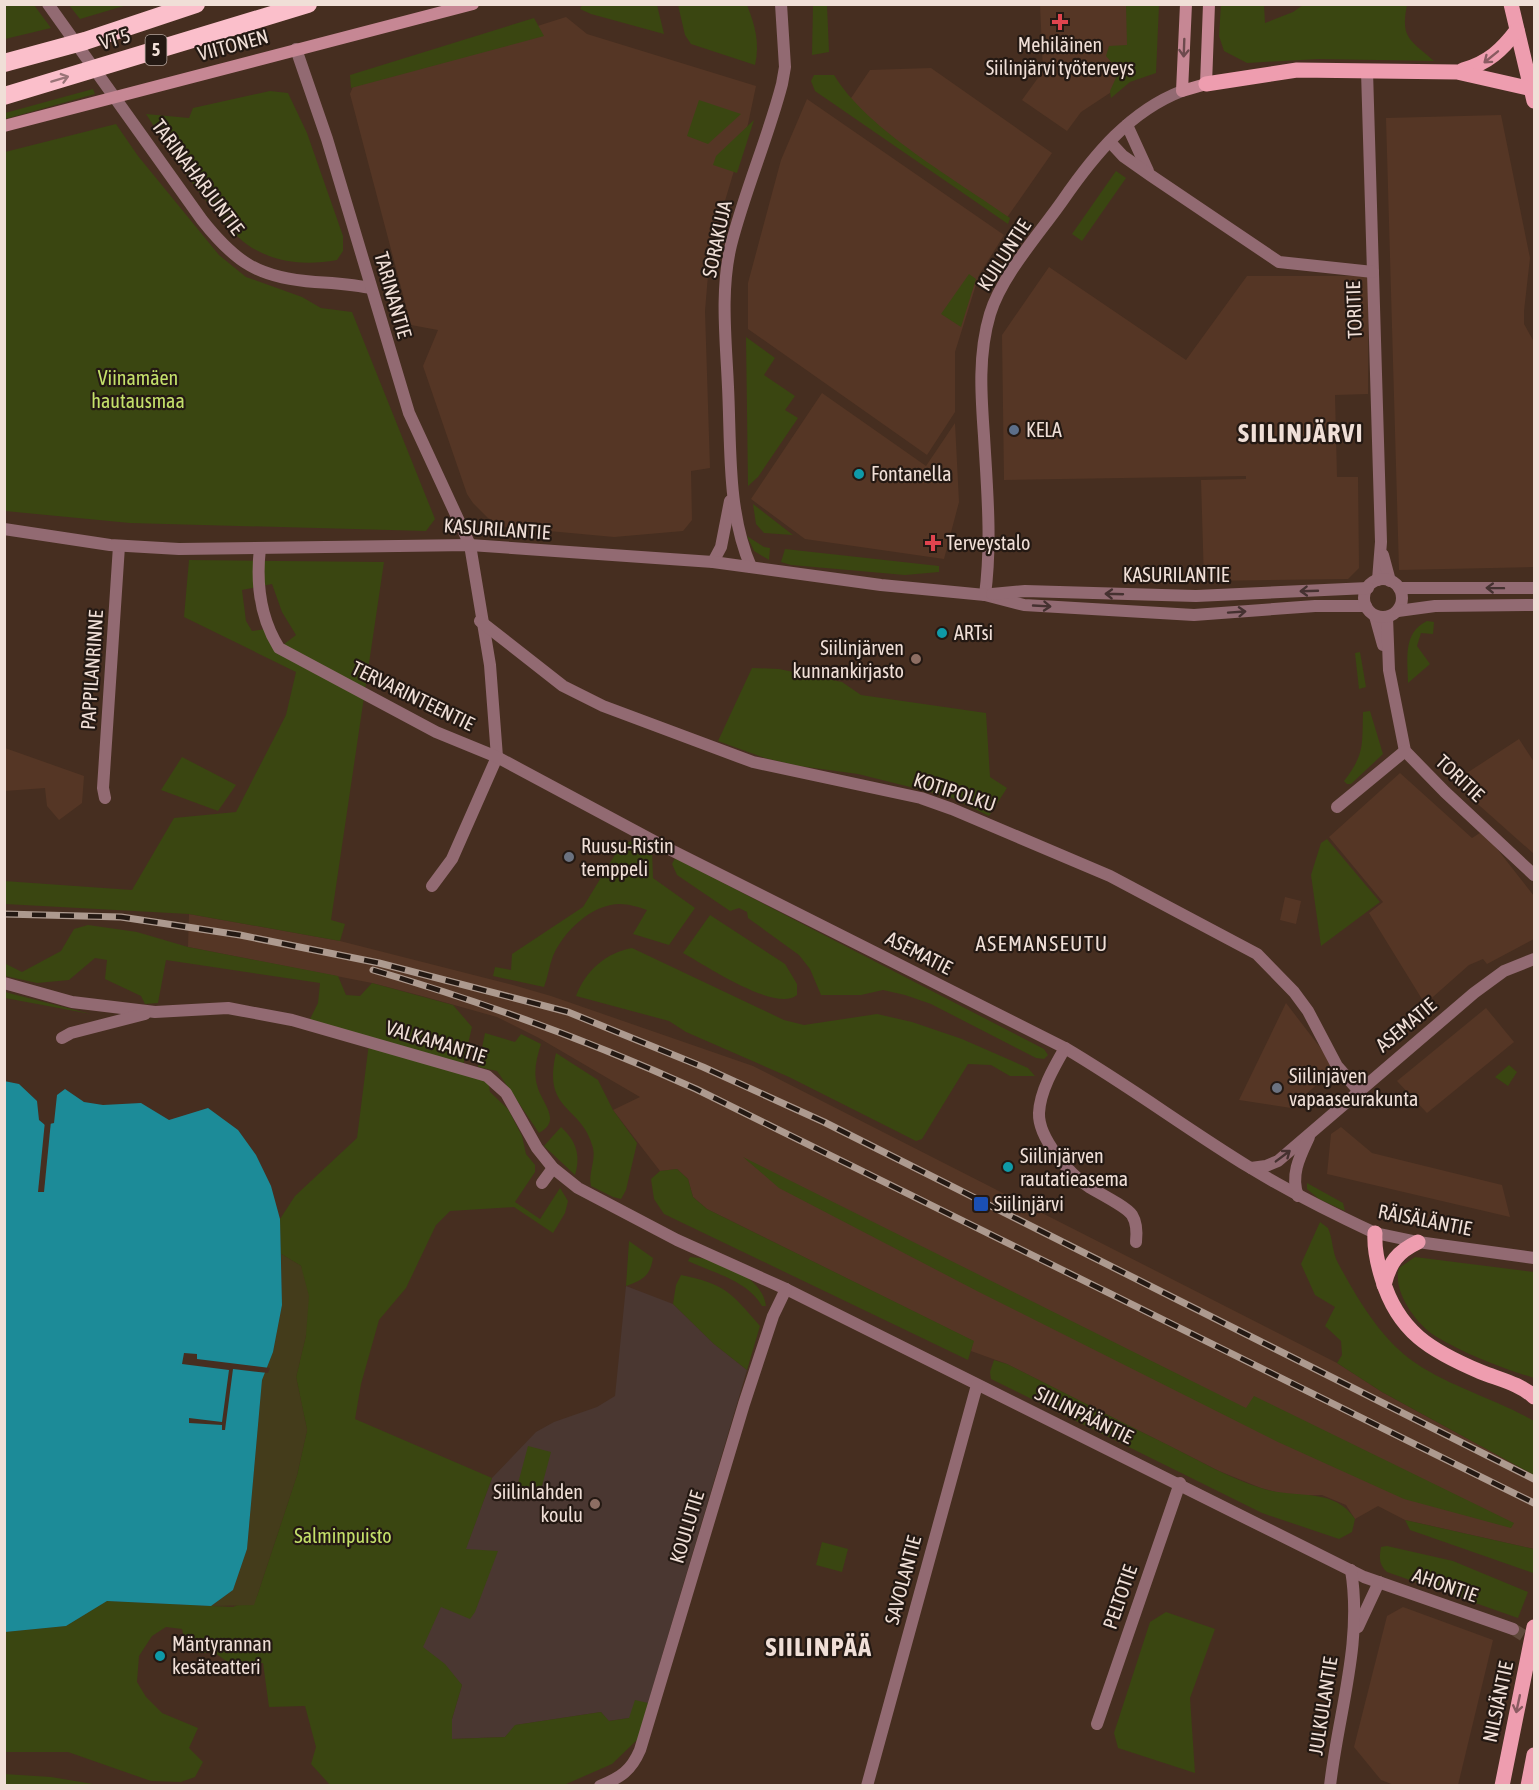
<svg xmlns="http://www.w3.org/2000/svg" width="1539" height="1790" font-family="'Asap Condensed',sans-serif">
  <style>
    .built { fill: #553625 }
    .education { fill: #4a3731 }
    .green { fill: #3a4611; fill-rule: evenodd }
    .sand { fill: #443c1b }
    .water { fill: #1c8b98 }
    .pier { fill: #462e20 }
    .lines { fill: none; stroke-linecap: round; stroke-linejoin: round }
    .minor-tunnel { stroke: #60493b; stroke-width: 12; stroke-dasharray: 12 6; stroke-linecap: butt }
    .minor { stroke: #926a72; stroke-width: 12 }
    .tertiary { stroke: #926a72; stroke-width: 12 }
    .secondary { stroke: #c68794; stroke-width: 12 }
    .primary { stroke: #ee9daf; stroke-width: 15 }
    .motorway { stroke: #fbbfcb; stroke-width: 18 }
    .rail-casing { stroke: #ad9a8f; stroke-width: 7 }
    .rail { stroke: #241913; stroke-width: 4.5; stroke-dasharray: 14; stroke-linecap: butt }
    .oneway { stroke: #6d4a4d }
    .oneway2 { stroke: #895b61 }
    .oneway3 { stroke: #9a7478 }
    .oneway4 { stroke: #453130 }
    .health-dot { fill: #e0444e; stroke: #241913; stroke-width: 2 }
    .service-dot { fill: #5c6f8a; stroke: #241913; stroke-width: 2 }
    .culture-dot { fill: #0f9aa8; stroke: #241913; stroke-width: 2 }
    .education-dot { fill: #8d6e63; stroke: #241913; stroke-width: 2 }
    .worship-dot { fill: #6b7280; stroke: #241913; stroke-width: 2 }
    .transit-dot { fill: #1a4fb4; stroke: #241913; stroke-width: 2 }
    .labels { text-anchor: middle; stroke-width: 4.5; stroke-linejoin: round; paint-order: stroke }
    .shield { fill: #241913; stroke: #b3a49c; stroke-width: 1.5 }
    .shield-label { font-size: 18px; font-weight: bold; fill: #f0dfd7 }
    .street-label { font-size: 20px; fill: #f0dfd7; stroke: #241913 }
    .poi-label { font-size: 20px; fill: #f0dfd7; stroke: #241913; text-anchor: start }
    .park-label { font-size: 20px; fill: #c4e06a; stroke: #241913 }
    .neighbourhood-label { font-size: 21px; letter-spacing: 1.5px; fill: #f0dfd7; stroke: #241913 }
    .district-label { font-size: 26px; font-weight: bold; letter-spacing: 1.5px; fill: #f0dfd7; stroke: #241913 }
  </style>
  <rect width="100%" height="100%" fill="#462e20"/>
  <!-- built -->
  <g class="built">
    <polygon points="1040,5 1152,5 1143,71 1081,112 1067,131 1022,100 1043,71"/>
    <polygon points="566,17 587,34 756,86 748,124 710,251 705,311 710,468 691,471 692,520 683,531 614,537 505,527 488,518 473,503 467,494 423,366 438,330 411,325 350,94 354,84"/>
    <polygon points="931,68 1052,153 1006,219 845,107 870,70"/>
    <polygon points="807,99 1004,235 979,275 955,352 955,412 927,455 748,329 748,283 781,160"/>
    <polygon points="1501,115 1530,258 1524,311 1524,324 1534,342 1534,567 1399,570 1386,118"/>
    <polygon points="1049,267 1186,360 1247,276 1368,276 1368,394 1335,395 1337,477 1358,477 1359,568 1348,579 1204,581 1201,480 1246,479 1246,476 1004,480 1002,335"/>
    <polygon points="822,393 926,466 955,423 959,502 944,559 805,539 751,499"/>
    <polygon points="1519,739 1534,762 1534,854 1453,782"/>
    <polygon points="5,748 84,776 82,803 59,820 47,806 45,788 5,791"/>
    <polygon points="1400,773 1472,838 1483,831 1534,896 1534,939 1487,964 1483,959 1469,965 1425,1004 1369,913 1383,902 1329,837"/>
    <polygon points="1285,897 1301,901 1296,924 1280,920"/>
    <polygon points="189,914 340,941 513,985 551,996 753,1066 1337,1363 1382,1392 1534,1475 1534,1549 1405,1520 1378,1506 1355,1519 1346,1505 1322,1495 1291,1496 1261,1488 1219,1471 1007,1364 971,1351 973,1341 707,1209 693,1197 688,1179 677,1169 660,1171 613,1110 640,1097 539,1038 497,1017 422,996 372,983 188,947"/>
    <polygon points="1286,1003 1332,1063 1325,1077 1291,1108 1239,1100"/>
    <polygon points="1486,1008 1514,1042 1427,1113 1397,1081"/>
    <polygon points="1341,1127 1372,1153 1502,1185 1510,1217 1327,1174 1331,1134"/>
    <polygon points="1403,1607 1493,1640 1458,1785 1394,1785 1381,1780 1354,1747 1387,1616"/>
  </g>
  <!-- education -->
  <polygon class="education" points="626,1286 673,1304 714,1344 747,1370 648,1703 630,1718 608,1721 601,1712 516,1725 505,1737 452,1739 452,1719 462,1685 422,1647 465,1550 492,1478 536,1432 554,1422 597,1407 615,1396"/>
  <!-- green -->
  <g class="green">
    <path d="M1221 4 1264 5 1265 23 1293 12 1303 5H1407C1400 39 1411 40 1434 61L1318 59 1247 63 1224 51 1219 36Z"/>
    <polygon points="4,5 34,5 51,28 5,39"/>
    <polygon points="69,5 127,5 80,19"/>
    <polygon points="582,5 657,5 664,34 591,14 580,9"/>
    <path d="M678 5H747C755 25 760 43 755 65L691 44 685 35Z"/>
    <polygon points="813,5 827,5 829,52 812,55"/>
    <polygon points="1126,5 1159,5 1156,73 1130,82 1111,98 1110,91 1119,71 1106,56 1109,46 1127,45"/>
    <polygon points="534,18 544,36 351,88 350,75"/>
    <path d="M814 75H834C866 129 958 181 1010 218L1008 224 815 91 811 81Z"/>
    <polygon points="93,89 95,94 5,119 5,113"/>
    <path d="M270 91 288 93 307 133 343 236V251L337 260C309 265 282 264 256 250 222 233 168 148 146 114L189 118 193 108Z"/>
    <polygon points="699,100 741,114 708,144 687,136"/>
    <polygon points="754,120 737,173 713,165 716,156"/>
    <polygon points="116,124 138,156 219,255 246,277 302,297 321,308 352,312 435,519 426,531 130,523 5,511 5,152"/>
    <polygon points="1116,171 1126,178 1082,241 1072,234"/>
    <polygon points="969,274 976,279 961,327 941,314"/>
    <polygon points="746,337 775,358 764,375 795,396 785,410 798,418 758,477 748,486"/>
    <polygon points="753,504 793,535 764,533 756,524"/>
    <polygon points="747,536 764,547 770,548 769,560 754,551"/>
    <polygon points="785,549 939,566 939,572 905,575 791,565 781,562"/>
    <path d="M189 560 384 562 331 920 345 924 340 941 189 914 5 904 4 881 132 890 174 818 236 812 286 715 296 672 184 617ZM272 584 282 612 296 635 279 648 266 629 252 631 246 621 242 590Z"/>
    <path d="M1427 621 1434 622 1433 634 1421 633 1417 646 1430 664 1408 683C1408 660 1402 633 1427 621Z"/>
    <polygon points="1360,652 1366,687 1359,689 1355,653"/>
    <polygon points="752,668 779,669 842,682 861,695 986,713 990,777 1007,788 989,816 950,797 858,774 799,766 765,758 718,741"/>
    <path d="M1370 711 1383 754 1351 784H1347L1344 781C1365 754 1362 745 1363 712Z"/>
    <polygon points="182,757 236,785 218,811 161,790"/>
    <polygon points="1327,839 1380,902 1321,946 1311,875 1321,843"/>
    <path d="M630 841 652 851 653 878 695 908 669 945 633 934 647 910C639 907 628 904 620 904 592 904 564 931 553 956 549 966 548 977 544 987L493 976 495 967 511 970 512 954 583 907 616 853Z"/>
    <polygon points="675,858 1044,1049 1048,1055 1044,1059 1036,1058 931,1004 905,995 883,990 861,995 821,995 810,969 799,955 748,918 747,912 739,908 730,911 677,875 672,864"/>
    <path d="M710 915 785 964 797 984V995C776 1013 705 965 683 953Z"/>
    <polygon points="88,925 137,932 188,947 338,976 346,995 360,996 372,983 453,1005 472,1027 462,1070 487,1076 490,1092 508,1109 522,1136 526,1154 535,1165 535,1172 515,1202 540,1219 560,1188 568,1201 565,1213 553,1233 514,1207 450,1211 436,1225 406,1288 379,1320 361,1384 355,1419 492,1478 466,1549 498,1551 475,1612 470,1619 441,1607 423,1647 445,1664 462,1685 452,1719 452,1739 505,1737 515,1725 601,1712 609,1721 629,1718 635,1700 648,1703 638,1739 612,1764 564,1785 330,1785 311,1764 316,1747 305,1706 269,1707 263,1663 229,1663 215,1653 194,1653 186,1647 182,1629 166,1627 152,1636 139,1656 137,1682 146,1697 162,1713 198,1728 189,1748 203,1762 195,1777 181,1782 151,1781 68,1752 5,1752 5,1632 66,1626 107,1601 233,1607 257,1596 297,1475 307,1430 296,1377 306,1335 301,1266 281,1254 280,1219 295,1196 357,1138 369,1043 308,1023 318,1003 320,983 166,960 158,1003 145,1004 141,996 105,979 107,960 95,958 69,980 37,983 5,976 4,963 22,972 61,951 74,929"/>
    <path d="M632 948 784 1020 804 1025 877 1014 912 1022 962 1039 1028 1068 1035 1076H1010L991 1065 968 1064 922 1139 916 1141 789 1077 686 1032 669 1021 576 996C586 970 606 953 632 948Z"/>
    <polygon points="5,992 91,1014 5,998"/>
    <path d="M485 1033 515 1042 521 1034 541 1044C537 1057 533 1071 537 1085 541 1103 563 1120 539 1133L497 1071 478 1067Z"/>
    <path d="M556 1053 598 1080 613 1110 637 1143 626 1190 621 1199 613 1197 591 1186C588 1173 596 1161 593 1148 582 1104 542 1113 556 1053Z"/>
    <polygon points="1509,1065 1517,1072 1508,1086 1495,1077"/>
    <path d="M561 1127C576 1141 581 1155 575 1175L544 1146Z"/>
    <polygon points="743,1157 1246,1408 1254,1396 1514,1523 1511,1528 1404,1499 1278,1442 977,1291 779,1188"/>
    <polygon points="677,1169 688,1179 693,1197 707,1209 974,1341 968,1360 664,1214 654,1199 651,1179 660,1171"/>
    <polygon points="1307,1183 1343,1203 1345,1211 1319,1199 1307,1189"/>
    <path d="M1320 1222 1328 1228C1333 1239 1332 1252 1338 1263 1358 1300 1382 1341 1417 1364 1451 1387 1498 1400 1534 1421V1475L1382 1392 1337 1363 1342 1355 1341 1341 1325 1326 1335 1307 1315 1295 1301 1264Z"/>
    <path d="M629 1241 653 1258C650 1276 643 1280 626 1286Z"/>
    <path d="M690 1257C718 1258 763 1277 766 1306H762C747 1280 713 1273 688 1261Z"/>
    <path d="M1415 1257 1534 1272V1378C1501 1368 1465 1354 1435 1336 1416 1324 1392 1291 1399 1268Z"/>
    <path d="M681 1275C726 1284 731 1293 760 1326L747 1370 714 1344 673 1304 676 1285Z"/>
    <path d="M994 1360 1007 1364C1061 1391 1115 1419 1170 1446 1200 1461 1229 1478 1261 1488 1295 1500 1333 1486 1355 1519L1352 1532 1339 1539 1262 1513 991 1379 990 1372Z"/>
    <polygon points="528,1446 551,1452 539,1497 516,1491"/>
    <polygon points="1405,1520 1534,1549 1533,1573 1410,1530"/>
    <polygon points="822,1542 848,1549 842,1572 816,1565"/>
    <path d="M1387 1546 1453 1561 1528 1592 1518 1618 1387 1572C1379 1565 1379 1558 1381 1547Z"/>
    <polygon points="1166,1612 1215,1629 1190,1698 1195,1773 1118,1748 1114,1733 1150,1622"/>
    <polygon points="4,1774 51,1777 99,1785 5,1785"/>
  </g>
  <!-- sand -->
  <polygon class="sand" points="281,1254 301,1266 309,1296 306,1335 296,1377 307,1430 297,1475 254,1605 211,1606 233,1590 247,1549 262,1379 273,1352 282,1305"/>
  <!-- water -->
  <polygon class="water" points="4,1081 19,1084 37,1101 39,1120 45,1125 54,1123 57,1095 65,1089 84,1102 103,1105 141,1103 169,1120 208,1108 238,1130 256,1155 271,1186 280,1219 282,1305 273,1352 262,1380 247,1549 233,1590 211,1606 107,1601 66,1626 5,1632"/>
  <!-- pier -->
  <g class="pier">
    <polygon points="45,1121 51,1121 44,1192 38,1192"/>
    <polygon points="184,1353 197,1354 197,1359 270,1368 268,1373 233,1369 225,1430 222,1430 222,1425 189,1423 189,1418 222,1422 229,1370 182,1364"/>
  </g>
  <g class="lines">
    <!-- minor-tunnel -->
    <polyline class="minor-tunnel" points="1513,1629 1534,1642"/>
    <!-- minor -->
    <g class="minor">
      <path d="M48 4 202 220C236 263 259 278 315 282 334 283 351 284 370 288"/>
      <polyline points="296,49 327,139 409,413 470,545 490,665 497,757 452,859 432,886"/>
      <polyline points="1367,71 1381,542 1378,580"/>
      <polyline points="1127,125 1148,171"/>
      <polyline points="1110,142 1123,156 1150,175 1279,262 1373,272"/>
      <path d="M260 548C256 583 260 618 279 648L436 732 497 757 665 847 1065 1048C1128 1085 1187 1129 1249 1167 1290 1192 1332 1213 1375 1233"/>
      <polyline points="1383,555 1390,581"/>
      <polyline points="713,562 721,547 730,501"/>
      <path d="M751 567C727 512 731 446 728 387 726 340 720 291 731 245 745 190 768 138 782 84L785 67 781 4"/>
      <path d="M985 595C992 542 987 488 984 436 981 395 978 354 990 314 1002 275 1040 233 1063 200 1094 155 1130 111 1182 91"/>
      <polyline points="1375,616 1383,645"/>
      <polyline points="1387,617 1389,670 1405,751 1445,792 1534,875"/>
      <polyline points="480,621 563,686 603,706 753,762 921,798 952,809 1110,876 1257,954 1294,992 1308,1011 1337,1066 1358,1090"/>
      <polyline points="105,798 103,788 119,546"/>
      <polyline points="1337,807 1405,751"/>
      <polyline points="4,983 72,1002 155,1012 228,1008 292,1020 487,1076 506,1093 537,1148 553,1168 578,1188 677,1240 786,1289 1364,1577 1513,1629"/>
      <polyline points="62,1038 71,1033 145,1014"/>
      <path d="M1065 1048C1054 1067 1040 1091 1039 1113 1038 1138 1070 1175 1089 1187 1099 1193 1127 1207 1132 1215 1137 1223 1137 1233 1136 1242"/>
      <polyline points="1251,1168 1266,1166 1278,1161 1474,993 1504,971 1534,959"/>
      <polyline points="542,1183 553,1168"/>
      <path d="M1298 1196C1290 1175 1300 1156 1309 1137"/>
      <polyline points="1358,1627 1379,1582"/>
      <polyline points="1097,1724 1180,1483"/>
      <path d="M600 1786C621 1777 631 1771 640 1750L744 1404 773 1316 786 1289"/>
      <polyline points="867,1786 977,1385"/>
      <path d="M1330 1786C1338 1714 1363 1643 1351 1570"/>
    </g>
    <!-- tertiary -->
    <g class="tertiary">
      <polyline points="4,529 110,545 179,549 470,545 713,562 881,585 985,595 1024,605 1194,615 1315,606 1366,606"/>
      <circle cx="1383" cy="598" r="19"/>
      <polyline points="1399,588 1534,588"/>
      <polyline points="992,594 1025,591 1196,596 1368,588"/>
      <polyline points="1398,611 1435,606 1534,605"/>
      <polyline points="1375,1233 1418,1242 1534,1258"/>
    </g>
    <!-- secondary -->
    <g class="secondary">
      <polyline points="1186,4 1182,91 1206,84 1209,4"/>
      <polyline points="4,126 473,4"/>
    </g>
    <!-- primary -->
    <g class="primary">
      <polyline points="1511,4 1534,101"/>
      <path d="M1463 70C1488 63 1502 50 1517 30"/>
      <polyline points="1206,84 1297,70 1457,72 1532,89"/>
      <path d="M1375 1233C1374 1249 1377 1262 1382 1278 1398 1332 1431 1351 1481 1372 1498 1379 1521 1384 1534 1397"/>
      <path d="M1384 1285C1390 1262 1397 1252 1418 1242"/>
      <polyline points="1502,1786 1534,1627"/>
      <polyline points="1528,1786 1534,1755"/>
    </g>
    <!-- motorway -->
    <g class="motorway">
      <polyline points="4,63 85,41 196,4"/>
      <polyline points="4,96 308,4"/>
    </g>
    <!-- rail casing -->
    <g class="rail-casing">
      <g id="rail">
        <polyline points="4,914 121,917 240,935 379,963 568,1012 703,1067 824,1122 1534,1479"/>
        <path d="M373 970C483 1002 592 1042 696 1089L1534 1503"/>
      </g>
    </g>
    <!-- rail -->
    <use href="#rail" class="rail"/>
  </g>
  <!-- one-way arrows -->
  <defs><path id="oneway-shaft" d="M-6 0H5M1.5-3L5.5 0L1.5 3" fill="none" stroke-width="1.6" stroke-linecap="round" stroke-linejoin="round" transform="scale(1.5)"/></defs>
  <use class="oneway" href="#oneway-shaft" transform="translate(1184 48) rotate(92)"/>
  <g class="oneway2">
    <use href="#oneway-shaft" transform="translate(1491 57) rotate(141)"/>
    <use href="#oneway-shaft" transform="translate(1518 1704) rotate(102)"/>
  </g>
  <use class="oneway3" href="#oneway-shaft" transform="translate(60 79) rotate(-17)"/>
  <g class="oneway4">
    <use href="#oneway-shaft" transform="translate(1495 588) rotate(-179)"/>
    <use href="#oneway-shaft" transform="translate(1309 591) rotate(178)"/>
    <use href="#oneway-shaft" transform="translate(1114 594) rotate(-178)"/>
    <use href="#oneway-shaft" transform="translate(1042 606) rotate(3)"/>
    <use href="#oneway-shaft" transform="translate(1237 612) rotate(-4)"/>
    <use href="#oneway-shaft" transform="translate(1283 1156) rotate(-37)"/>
  </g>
  <!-- markers -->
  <g class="health-dot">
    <path d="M1057 13h6v6h6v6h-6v6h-6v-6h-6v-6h6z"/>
    <path d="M930 534h6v6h6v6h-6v6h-6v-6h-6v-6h6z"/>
  </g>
  <circle class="service-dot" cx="1014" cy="430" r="6"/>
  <g class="culture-dot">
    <circle cx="859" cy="474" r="6"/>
    <circle cx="942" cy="633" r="6"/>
    <circle cx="1008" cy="1167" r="6"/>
    <circle cx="160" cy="1656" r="6"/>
  </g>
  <g class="education-dot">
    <circle cx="916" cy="659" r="6"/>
    <circle cx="595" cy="1504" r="6"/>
  </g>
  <g class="worship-dot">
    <circle cx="569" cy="857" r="6"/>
    <circle cx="1277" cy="1088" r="6"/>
  </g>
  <rect class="transit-dot" x="973" y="1196" width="16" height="16" rx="3"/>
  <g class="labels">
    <!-- shield labels -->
    <rect class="shield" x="145.5" y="35" width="21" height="30" rx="4.5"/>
    <g class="shield-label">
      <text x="156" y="56">5</text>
    </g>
    <!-- street labels -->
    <g class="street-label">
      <text transform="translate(115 39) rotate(-17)" y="7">VT 5</text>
      <text transform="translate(233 45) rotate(-15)" y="7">VIITONEN</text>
      <text transform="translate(198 177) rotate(53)" y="7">TARINAHARJUNTIE</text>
      <text transform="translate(717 239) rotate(-78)" y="7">SORAKUJA</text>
      <text transform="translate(1004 255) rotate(-57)" y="7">KUILUNTIE</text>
      <text transform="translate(393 295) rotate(74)" y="7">TARINANTIE</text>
      <text transform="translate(1354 310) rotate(-92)" y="7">TORITIE</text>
      <text transform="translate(497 529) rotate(4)" y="7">KASURILANTIE</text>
      <text x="1176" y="582">KASURILANTIE</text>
      <text transform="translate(92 670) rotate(-86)" y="7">PAPPILANRINNE</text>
      <text transform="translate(413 696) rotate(26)" y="7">TERVARINTEENTIE</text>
      <text transform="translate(1460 778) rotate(43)" y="7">TORITIE</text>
      <text transform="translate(955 792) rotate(18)" y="7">KOTIPOLKU</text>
      <text transform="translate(919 953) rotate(27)" y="7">ASEMATIE</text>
      <text transform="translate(1406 1025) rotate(-40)" y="7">ASEMATIE</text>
      <text transform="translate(436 1042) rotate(17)" y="7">VALKAMANTIE</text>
      <text transform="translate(1425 1220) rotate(11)" y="7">RÄISÄLÄNTIE</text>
      <text transform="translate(1084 1415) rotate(26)" y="7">SIILINPÄÄNTIE</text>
      <text transform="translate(687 1527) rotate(-73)" y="7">KOULUTIE</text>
      <text transform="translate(903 1580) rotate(-75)" y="7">SAVOLANTIE</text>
      <text transform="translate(1445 1585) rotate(19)" y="7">AHONTIE</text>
      <text transform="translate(1120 1597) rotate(-71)" y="7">PELTOTIE</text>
      <text transform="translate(1498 1702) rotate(-78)" y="7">NILSIÄNTIE</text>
      <text transform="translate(1323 1706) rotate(-81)" y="7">JULKULANTIE</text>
    </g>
    <!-- poi labels -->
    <g class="poi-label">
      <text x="1060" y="52" text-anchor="middle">Mehiläinen<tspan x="1060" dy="23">Siilinjärvi työterveys</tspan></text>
      <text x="1026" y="437">KELA</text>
      <text x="871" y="481">Fontanella</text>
      <text x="946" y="550">Terveystalo</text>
      <text x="954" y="640">ARTsi</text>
      <text x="904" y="655" text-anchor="end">Siilinjärven<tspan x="904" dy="23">kunnankirjasto</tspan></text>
      <text x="581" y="853">Ruusu-Ristin<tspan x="581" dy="23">temppeli</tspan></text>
      <text x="1289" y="1083">Siilinjäven<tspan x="1289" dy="23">vapaaseurakunta</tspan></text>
      <text x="1020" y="1163">Siilinjärven<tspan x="1020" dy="23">rautatieasema</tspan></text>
      <text x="994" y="1211">Siilinjärvi</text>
      <text x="583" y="1499" text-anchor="end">Siilinlahden<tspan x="583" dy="23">koulu</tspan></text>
      <text x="172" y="1651">Mäntyrannan<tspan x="172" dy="23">kesäteatteri</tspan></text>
    </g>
    <!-- park labels -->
    <g class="park-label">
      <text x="138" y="385">Viinamäen<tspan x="138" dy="23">hautausmaa</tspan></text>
      <text x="343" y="1543">Salminpuisto</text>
    </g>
    <!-- neighbourhood labels -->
    <g class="neighbourhood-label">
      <text x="1042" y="951">ASEMANSEUTU</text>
    </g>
    <!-- district labels -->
    <g class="district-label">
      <text x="1301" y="442">SIILINJÄRVI</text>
      <text x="819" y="1656">SIILINPÄÄ</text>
    </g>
  </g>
  <!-- border -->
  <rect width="1539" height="1790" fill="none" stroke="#f0dfd7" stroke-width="12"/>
</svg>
